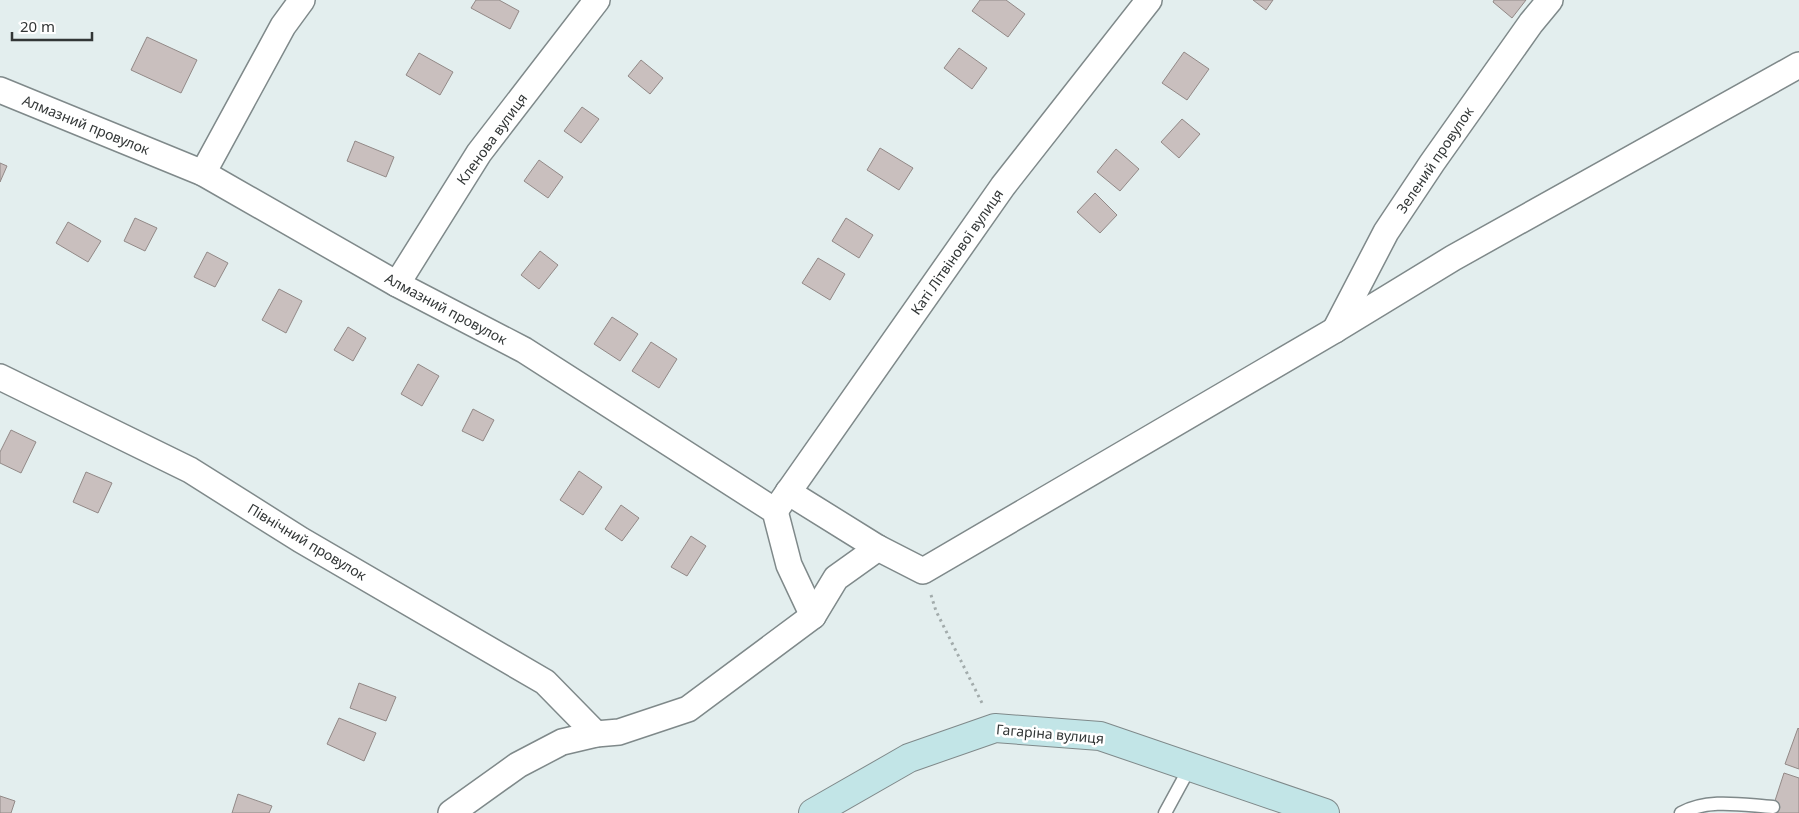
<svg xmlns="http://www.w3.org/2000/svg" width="1799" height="813" font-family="'Noto Sans',sans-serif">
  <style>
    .building { fill: #c9bfbe; stroke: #928987 }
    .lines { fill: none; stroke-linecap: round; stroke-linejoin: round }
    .service-casing { stroke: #7f898a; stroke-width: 15 }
    .minor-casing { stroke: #7f898a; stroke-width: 28 }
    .secondary-casing { stroke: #7f898a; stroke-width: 30 }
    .path { stroke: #a2abab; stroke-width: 3; stroke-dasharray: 2.5 4; stroke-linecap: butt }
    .service { stroke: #fff; stroke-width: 12 }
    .minor { stroke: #fff; stroke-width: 25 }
    .secondary { stroke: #c2e5e7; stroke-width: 28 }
    .labels { text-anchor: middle; stroke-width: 5; stroke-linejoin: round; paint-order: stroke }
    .street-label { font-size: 14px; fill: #323636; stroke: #fff }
  </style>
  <rect width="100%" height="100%" fill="#e3eeee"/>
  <!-- building -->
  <g class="building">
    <polygon points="476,0 499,0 519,11 510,29 471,8"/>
    <polygon points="980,0 1006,0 1025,14 1008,37 972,11"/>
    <polygon points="1253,0 1273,0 1266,10"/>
    <polygon points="1494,0 1526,0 1512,18 1493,2"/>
    <polygon points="147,37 197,60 181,93 131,70"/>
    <polygon points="959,48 987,68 972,89 944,68"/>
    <polygon points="1184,52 1209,69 1187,100 1162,83"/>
    <polygon points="419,53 453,72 440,95 406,75"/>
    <polygon points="641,60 663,78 650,94 628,76"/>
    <polygon points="582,107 599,119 581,143 564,131"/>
    <polygon points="1182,119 1200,134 1179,158 1161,142"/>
    <polygon points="355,141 394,157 386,177 347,161"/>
    <polygon points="880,148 913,168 899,190 867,170"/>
    <polygon points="1116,149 1139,169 1120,191 1097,172"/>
    <polygon points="539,160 563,177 548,198 524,181"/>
    <polygon points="0,163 7,166 0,182"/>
    <polygon points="1095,193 1117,215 1100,233 1077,212"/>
    <polygon points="135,218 157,228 145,251 124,241"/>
    <polygon points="846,218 873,235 859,258 832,241"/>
    <polygon points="68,222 101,241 88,262 56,243"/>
    <polygon points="540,251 558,265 539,289 521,275"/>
    <polygon points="207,252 228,263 215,287 194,277"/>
    <polygon points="818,258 845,274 830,300 802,283"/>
    <polygon points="279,289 302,301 286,333 262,320"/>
    <polygon points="612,317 638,334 620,361 594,344"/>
    <polygon points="348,327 366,338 353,361 334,350"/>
    <polygon points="651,342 677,359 659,388 632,371"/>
    <polygon points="418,364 439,376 422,406 401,394"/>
    <polygon points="473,409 494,420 483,441 462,431"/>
    <polygon points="11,430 36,442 21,473 0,463 0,452"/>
    <polygon points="579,471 602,487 583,515 560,500"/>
    <polygon points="86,472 112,483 98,513 73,502"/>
    <polygon points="621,505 639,518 622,541 605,529"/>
    <polygon points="691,536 706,546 687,576 671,567"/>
    <polygon points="359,683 396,697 386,721 350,708"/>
    <polygon points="339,718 376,733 364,761 327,744"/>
    <polygon points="1798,728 1799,729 1799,769 1785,764"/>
    <polygon points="1784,773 1799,778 1799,813 1771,813"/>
    <polygon points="238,794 272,806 269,813 232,813"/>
    <polygon points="0,796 15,801 11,813 0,813"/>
  </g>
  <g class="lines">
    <!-- service casing -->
    <g class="service-casing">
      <g id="service">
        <polyline points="1165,813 1190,767"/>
        <path d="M1681 813C1709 798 1742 805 1773 807"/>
      </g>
    </g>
    <!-- minor casing -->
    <g class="minor-casing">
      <g id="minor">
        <polyline points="0,90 203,173 397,284 524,350 775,511 789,565 813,616"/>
        <polyline points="203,173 283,26 302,0"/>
        <polyline points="397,284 479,153 597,0"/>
        <polyline points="1335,330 1386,232 1432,163 1531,23 1550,0"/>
        <polyline points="0,377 190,470 301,540 545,682 596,734"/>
        <polyline points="788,492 878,548"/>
        <polyline points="775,511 1003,186 1149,0"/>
        <polyline points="451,813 518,765 562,742 596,734 619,732 688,709 813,616 836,578 878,548 923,571 1335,330 1453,258 1799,65"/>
      </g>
    </g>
    <!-- secondary casing -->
    <g class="secondary-casing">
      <polyline id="secondary" points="813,813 909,758 995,728 1100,736 1325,813"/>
    </g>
    <!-- path -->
    <polyline class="path" points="931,595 936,611 983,705"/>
    <!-- service -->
    <use href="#service" class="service"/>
    <!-- minor -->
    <use href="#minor" class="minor"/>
    <!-- secondary -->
    <use href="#secondary" class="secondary"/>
  </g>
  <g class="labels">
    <!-- street labels -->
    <g class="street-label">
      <text transform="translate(86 125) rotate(22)" y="5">Алмазний провулок</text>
      <text transform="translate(492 139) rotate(-54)" y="5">Кленова вулиця</text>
      <text transform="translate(1435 160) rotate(-56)" y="5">Зелений провулок</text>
      <text transform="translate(957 252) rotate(-55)" y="5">Каті Літвінової вулиця</text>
      <text transform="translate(446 309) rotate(28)" y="5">Алмазний провулок</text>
      <text transform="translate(307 542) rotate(31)" y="5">Північний провулок</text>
      <text transform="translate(1050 734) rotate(5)" y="5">Гагаріна вулиця</text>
    </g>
  </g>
  <!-- scale -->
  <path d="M12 32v8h80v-8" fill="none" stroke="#323636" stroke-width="2.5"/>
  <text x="20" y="32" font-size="15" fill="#323636" stroke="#ffffff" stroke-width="4" paint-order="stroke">20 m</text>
</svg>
